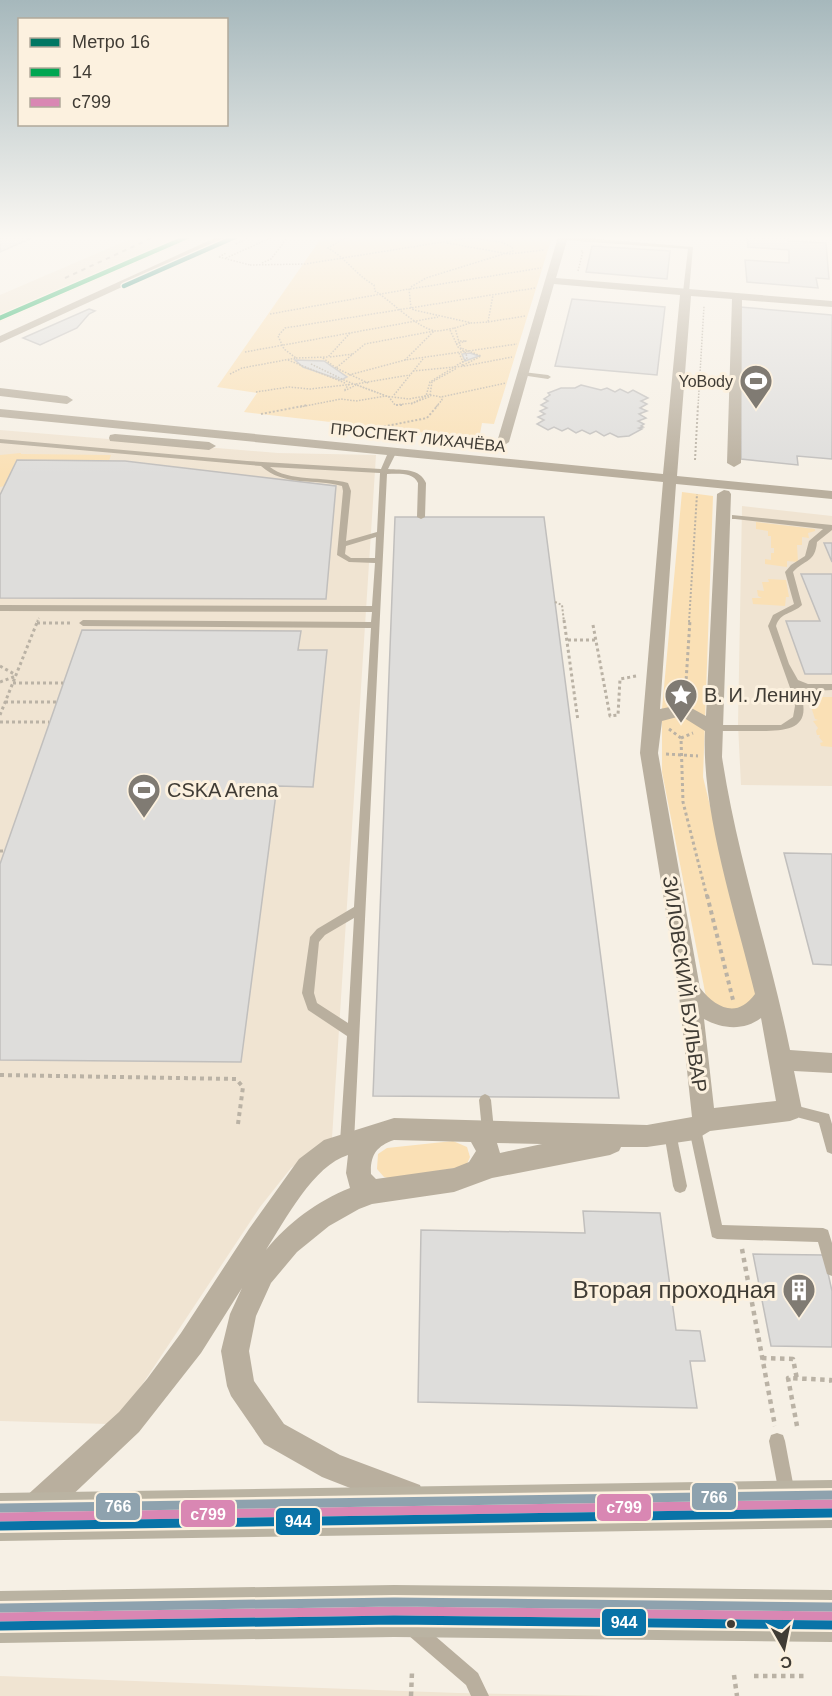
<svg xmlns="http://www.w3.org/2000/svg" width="832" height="1696" font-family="Arial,sans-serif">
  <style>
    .built { fill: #f0e4d2 }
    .green { fill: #fae0b5 }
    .building { fill: #dedddb; stroke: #c1bfbd; stroke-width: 1.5 }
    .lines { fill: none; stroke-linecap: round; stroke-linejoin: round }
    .path-far4 { stroke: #bab2a5; stroke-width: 1.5; stroke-dasharray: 1.5 1.5; stroke-linecap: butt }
    .path-far3 { stroke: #bab2a5; stroke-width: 2; stroke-dasharray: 2 2; stroke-linecap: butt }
    .path-far2 { stroke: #bab2a5; stroke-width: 3; stroke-dasharray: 3 3; stroke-linecap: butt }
    .path-far1 { stroke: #bab2a5; stroke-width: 4; stroke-dasharray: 4 4; stroke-linecap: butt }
    .path { stroke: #bab2a5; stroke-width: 4.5; stroke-dasharray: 4.5 4.5; stroke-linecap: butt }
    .lane { fill: #b9af9e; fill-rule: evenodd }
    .street { fill: #b9af9e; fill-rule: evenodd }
    .primary { fill: #bab3a2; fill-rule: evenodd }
    .rail { stroke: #bab1a5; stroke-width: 2; stroke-dasharray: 4.5 4.5; stroke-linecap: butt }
    .path-bridge-far1 { stroke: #bab2a5; stroke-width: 1.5; stroke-dasharray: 1.5 1.5; stroke-linecap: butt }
    .path-bridge { stroke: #bab2a5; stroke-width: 2; stroke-dasharray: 2 2; stroke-linecap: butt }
    .bus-1-casing { stroke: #fcf1df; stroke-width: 14 }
    .bus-2-casing { stroke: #fcf1df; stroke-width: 14 }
    .bus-3-casing { stroke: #fcf1df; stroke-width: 14 }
    .bus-1 { stroke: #d987b3; stroke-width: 9 }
    .bus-2 { stroke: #0973a7; stroke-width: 9 }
    .bus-3 { stroke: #8ea2ae; stroke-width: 9 }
    .rail-1-casing { stroke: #fcf1df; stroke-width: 7 }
    .rail-1 { stroke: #00a651; stroke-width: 4.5 }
    .metro-1-casing { stroke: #fcf1df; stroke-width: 7 }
    .metro-1 { stroke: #007763; stroke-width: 4.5 }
    .bus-dot { fill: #403c35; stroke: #fcf1df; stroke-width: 2 }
    .labels { text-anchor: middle; stroke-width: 6; stroke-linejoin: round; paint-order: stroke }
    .far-poi-label { font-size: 16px; fill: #403c35; stroke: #fcf1df; text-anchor: end }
    .far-street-label { font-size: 16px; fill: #403c35; stroke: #fcf1df }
    .poi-label { font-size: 20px; fill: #403c35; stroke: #fcf1df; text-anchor: start }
    .street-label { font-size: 20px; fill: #403c35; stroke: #fcf1df }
    .near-poi-label { font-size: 24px; fill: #403c35; stroke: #fcf1df; text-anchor: end }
    .line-badge { stroke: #fcf1df; stroke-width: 2 }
    .badge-label { font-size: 16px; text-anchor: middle; font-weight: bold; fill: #fff }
  </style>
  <rect width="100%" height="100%" fill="#f6f0e5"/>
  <!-- built -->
  <g class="built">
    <polygon points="135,237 196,237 0,322 0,295"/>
    <polygon points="0,430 278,453 376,455 332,1138 291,1168 260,1207 122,1415 108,1424 0,1421"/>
    <polygon points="742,506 832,516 832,786 741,785 738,725"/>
    <polygon points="0,1676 458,1693 618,1696 0,1696"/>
  </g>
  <!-- green -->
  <g class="green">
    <polygon points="322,237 552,237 494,424 482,423 479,439 244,412 257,393 217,387"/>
    <polygon points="21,453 21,454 111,455 109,461 0,487 0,455"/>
    <polygon points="682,492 713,496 703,777 757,999 748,1009 722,1010 706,997 662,772 662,709"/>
    <polygon points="756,522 815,529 815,531 808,533 809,538 802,537 802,545 797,545 798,562 787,561 787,567 765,564 765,559 771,560 771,553 774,553 774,548 771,548 771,536 768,536 768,531 756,529"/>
    <polygon points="768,579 786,580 789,597 786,597 785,606 753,604 752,598 762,598 758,596 757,590 764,591 762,582 769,582"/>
    <polygon points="808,697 832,697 832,747 821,746 820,743 823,742 819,737 820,735 817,735 816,731 818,728 813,721 818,720 815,719"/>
    <polygon points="453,1141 467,1147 470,1157 466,1166 391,1179 384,1177 377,1169 378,1154 387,1148"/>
  </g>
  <!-- building -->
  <g class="building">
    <polygon points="4,237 34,237 0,252 0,239"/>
    <polygon points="788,237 788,241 826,243 829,279 816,278 818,288 747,282 745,260 789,263 789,250 748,247 747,237"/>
    <polygon points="592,246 670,251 667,279 586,272"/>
    <polygon points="572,299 665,307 657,375 555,366"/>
    <polygon points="740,307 832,315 832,459 797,456 798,465 741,459"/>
    <polygon points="89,309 95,311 89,314 77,328 40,345 23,338"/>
    <polygon points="470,353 479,356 465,361 462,354"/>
    <polygon points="295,360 324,361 347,377 341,380 303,367"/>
    <polygon points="581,385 601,390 607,388 615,392 620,389 628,393 633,390 648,398 641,401 647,404 640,408 647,411 639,414 646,418 638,421 644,424 641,426 643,427 639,428 642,429 629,436 618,437 610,433 604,436 596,431 590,434 582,430 576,433 568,428 562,431 554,427 548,430 537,424 544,420 538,417 545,414 540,411 547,408 541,405 548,401 544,399 550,395 548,393 561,388 575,388"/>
    <polygon points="17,460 125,461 336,486 326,599 0,598 0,495"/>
    <polygon points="395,517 544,517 619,1098 373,1096"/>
    <polygon points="824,543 832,543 832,562"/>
    <polygon points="801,574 832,574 832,674 805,674 786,621 820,621"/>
    <polygon points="82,630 301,631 298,650 327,650 313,787 277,786 241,1062 0,1060 0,864"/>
    <polygon points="784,853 832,854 832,965 813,964"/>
    <polygon points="583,1211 660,1213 676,1330 700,1331 705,1361 690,1361 697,1408 418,1402 421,1230 585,1233"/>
    <polygon points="753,1254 824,1255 832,1291 832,1347 771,1346"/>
  </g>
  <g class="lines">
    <!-- path-far4 -->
    <g class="path-far4">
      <path d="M347 237 328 248C346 258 356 275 374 285L375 291C390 300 418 329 436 331 441 331 449 329 455 328"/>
      <polyline points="447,243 509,254 544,250"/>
      <polyline points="236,244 250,237"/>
      <polyline points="219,257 250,265"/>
      <polyline points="219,257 226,253"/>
      <polyline points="226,258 273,237"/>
      <polyline points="262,263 271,259 288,237"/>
      <polyline points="250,265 305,264 474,237"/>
      <polyline points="578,271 583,251 580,251"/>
      <polyline points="411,287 426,278 513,251 512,247 501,242 471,238"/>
      <polyline points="410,289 541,268"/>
      <polyline points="270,314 409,289 411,308 414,310 472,323 488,322 493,295"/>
      <polyline points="488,322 525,316"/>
      <polyline points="456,344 466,341 458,341"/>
      <polyline points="461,349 455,328 470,323"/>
      <polyline points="245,352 438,317"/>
      <polyline points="459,353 463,362 462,366 481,356 461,348"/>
      <polyline points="330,357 353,354"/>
      <polyline points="296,358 328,357 350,333"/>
      <polyline points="323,358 336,368"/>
      <polyline points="288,360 345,383"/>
      <polyline points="413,371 465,366 512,357"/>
      <polyline points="230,374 242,368 296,358 284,349 278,336 285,328 535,288"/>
      <polyline points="349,375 405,360"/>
      <polyline points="368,383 336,368 365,344 434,331 405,360 517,344"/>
      <polyline points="349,384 344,391 356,385"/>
      <polyline points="356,384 410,375"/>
      <polyline points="256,392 289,387 310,389 354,384 384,395"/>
      <polyline points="394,395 423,359"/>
      <polyline points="430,395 432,382 457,368"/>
      <polyline points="411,404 431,396"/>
      <polyline points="300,407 341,399 356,401 385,396 409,399 430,395 441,397 506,383"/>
      <polyline points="436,407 442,400 441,397"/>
      <polyline points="698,407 704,306"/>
    </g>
    <!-- path-far3 -->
    <g class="path-far3">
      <polyline points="261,414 308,405"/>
      <polyline points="376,428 427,418 438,405"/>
      <polyline points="374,429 482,441 491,440"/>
      <polyline points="695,460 698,405"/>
      <polyline points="555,602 562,605 564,622"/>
      <polyline points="37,622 39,618"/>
      <polyline points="689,622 697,494"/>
    </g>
    <!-- path-far2 -->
    <g class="path-far2">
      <polyline points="564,620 578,721"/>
      <polyline points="37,623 72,623"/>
      <polyline points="593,625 610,716 618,715 620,679 636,676"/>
      <polyline points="568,640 596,640"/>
      <polyline points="0,666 16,675"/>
      <polyline points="0,682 16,676"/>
      <polyline points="13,683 63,683"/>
      <polyline points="685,697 690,620"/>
      <polyline points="5,702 56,702"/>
      <polyline points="0,715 38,620"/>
      <polyline points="0,722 49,722"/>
      <polyline points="669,729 681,738 683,802 707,897"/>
      <polyline points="681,738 693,733"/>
      <polyline points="666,754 698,756"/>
      <polyline points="0,851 5,851"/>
    </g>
    <!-- path-far1 -->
    <g class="path-far1">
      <polyline points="707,895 733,1000"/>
      <polyline points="0,1075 236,1079 243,1087 238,1124"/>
    </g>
    <!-- path -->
    <g class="path">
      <polyline points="742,1249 775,1426"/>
      <polyline points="762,1358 793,1359 797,1379"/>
      <polyline points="797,1426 788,1378 831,1380 832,1386"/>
      <polyline points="734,1675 737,1696"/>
      <polyline points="754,1676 807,1676"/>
      <polyline points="411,1696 412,1672"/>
    </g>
    <!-- lane -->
    <g class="lane">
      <polygon points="576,237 693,247 689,292 686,294 683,292 688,249 563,240 560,238"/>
      <polygon points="523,372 548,375 551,377 548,379 521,375 521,373"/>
      <path d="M0 439 247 461 381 469 387 455 391 453 395 455 388 469C402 470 420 468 426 483L425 517 421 519 417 517 418 483C413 472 398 474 387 474L354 1142 352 1146 347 1148 342 1146 340 1142 347 1036 308 1010 302 993 310 937 317 929 354 907 371 628 83 626 79 623 83 620 371 622 372 612 0 611V605L372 606 375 563 349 562 337 555 343 491 342 486C314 478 284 487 261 466L0 443ZM270 467 380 473 377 532 346 541 351 491 348 483C324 476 288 482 270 467ZM376 537 375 558H351L345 554 346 546ZM354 918 348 1023 317 1003 314 993 319 942 325 935Z"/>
      <path d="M732 515 832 525V530L817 542C815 563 805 559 793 572L802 605C793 614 780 612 776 626L789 664 798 680 808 684H832V690L813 691 799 688C814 729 790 731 756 731 742 731 727 731 713 731L708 728 713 725H781L793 717 795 706 794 699 768 626 773 615 794 604 785 572 791 565 805 556 809 541 823 529 735 519H732Z"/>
      <polygon points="485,1094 489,1096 491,1100 494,1130 493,1134 488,1136 483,1134 482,1130 479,1100 481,1096"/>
      <polygon points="790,1104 829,1114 832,1124 832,1154 827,1152 819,1123 785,1114 784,1110 785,1106"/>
      <polygon points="695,1123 700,1125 701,1129 722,1225 823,1228 828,1230 832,1243 832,1276 827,1274 818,1242 717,1239 712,1237 689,1129 690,1125"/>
      <polygon points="670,1127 675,1129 676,1133 687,1186 685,1191 680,1193 675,1191 673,1186 664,1133 665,1129"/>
      <polygon points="777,1433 783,1435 785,1441 795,1494 793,1500 787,1502 781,1500 779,1494 769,1441 771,1435"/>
      <polygon points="414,1620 420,1623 478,1673 489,1696 471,1696 466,1685 408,1635 405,1629 408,1623"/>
    </g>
    <!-- street -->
    <g class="street">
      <polygon points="217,237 231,237 0,343 0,336"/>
      <path d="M558 237H568L556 278 832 301V307L742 300 741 463 734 467 727 463 732 299 691 296 677 476 832 491V499L676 484 660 709 684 704 706 716 717 494 724 490 729 491 731 494 722 757C737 857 770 952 790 1050L832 1053V1073L794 1071 802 1110 798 1118 790 1121 710 1131 695 1140 647 1147H621L619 1151 610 1155 492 1178 454 1192 372 1204 359 1209 329 1226 297 1252 271 1283 256 1316 249 1351 254 1381 284 1424 340 1455 420 1485 424 1496 420 1507 409 1511 322 1477 264 1444 231 1396 227 1386 221 1351 230 1314 242 1288 201 1353 139 1432 46 1520 35 1524 24 1520 20 1509 24 1498 119 1412 147 1379 181 1333 249 1229 299 1159 324 1140 394 1118 647 1125 692 1117 678 986 640 753 663 482 0 417V409L663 474 680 295 554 284 509 442 503 446 497 442ZM681 716 705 731C701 812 736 915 755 994 737 1019 716 1008 700 988L658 753 662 721ZM761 1018 776 1101 714 1108 704 1019C722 1029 744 1031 761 1018ZM394 1140 471 1142 476 1151 469 1162 454 1168 376 1179 371 1174C370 1156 376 1146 394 1140ZM497 1143 542 1144 500 1153ZM348 1155 346 1173 350 1188C317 1201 288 1223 266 1250 285 1220 314 1165 348 1155Z"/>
      <polygon points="0,388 67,396 73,400 67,404 0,396"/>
      <polygon points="115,434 209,442 216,446 209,450 110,441 109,438 110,435"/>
    </g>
    <!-- primary -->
    <g class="primary">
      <polygon points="832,1480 832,1528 0,1541 0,1493"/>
      <polygon points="394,1585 832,1590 832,1642 394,1637 0,1643 0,1591"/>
    </g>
    <!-- rail -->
    <polyline class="rail" points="65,278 154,237"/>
    <!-- path-bridge-far1 -->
    <polyline class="path-bridge-far1" points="311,364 346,381 389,397 395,405 413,403 426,396 430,382 467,359 466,353 458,347 450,330"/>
    <!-- path-bridge -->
    <polyline class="path-bridge" points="396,405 404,405"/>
    <!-- bus-1 casing -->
    <g class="bus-1-casing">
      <g id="bus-1">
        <polyline points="0,1517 832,1504"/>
        <polyline points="0,1617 394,1611 832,1616"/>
      </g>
    </g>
    <!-- bus-2 casing -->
    <g class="bus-2-casing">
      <g id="bus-2">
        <polyline points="0,1526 832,1513"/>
        <polyline points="0,1626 394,1620 832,1625"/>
      </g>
    </g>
    <!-- bus-3 casing -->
    <g class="bus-3-casing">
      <g id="bus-3">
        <polyline points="0,1508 832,1495"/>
        <polyline points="0,1608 394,1602 832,1607"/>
      </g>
    </g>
    <!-- bus-1 -->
    <use href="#bus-1" class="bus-1"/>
    <!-- bus-2 -->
    <use href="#bus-2" class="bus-2"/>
    <!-- bus-3 -->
    <use href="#bus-3" class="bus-3"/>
    <!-- rail-1 casing -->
    <g class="rail-1-casing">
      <polyline id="rail-1" points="0,318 187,237"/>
    </g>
    <!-- rail-1 -->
    <use href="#rail-1" class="rail-1"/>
    <!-- metro-1 casing -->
    <g class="metro-1-casing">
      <polyline id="metro-1" points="124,286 235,237"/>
    </g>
    <!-- metro-1 -->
    <use href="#metro-1" class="metro-1"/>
  </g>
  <!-- sky -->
  <linearGradient id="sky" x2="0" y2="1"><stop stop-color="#a6b8bc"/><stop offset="0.5" stop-color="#fbf8f3"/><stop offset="1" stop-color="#fbf8f3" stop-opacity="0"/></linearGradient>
  <rect width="832" height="475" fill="url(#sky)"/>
  <!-- icons -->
  <defs>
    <g id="stadium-pin" transform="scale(1.725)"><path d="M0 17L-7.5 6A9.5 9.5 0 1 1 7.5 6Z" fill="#807b73" stroke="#fcf1df"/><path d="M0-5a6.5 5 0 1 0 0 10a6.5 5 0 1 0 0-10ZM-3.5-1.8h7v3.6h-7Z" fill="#fff"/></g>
    <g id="sight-pin" transform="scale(1.725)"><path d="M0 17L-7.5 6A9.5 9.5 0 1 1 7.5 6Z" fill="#807b73" stroke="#fcf1df"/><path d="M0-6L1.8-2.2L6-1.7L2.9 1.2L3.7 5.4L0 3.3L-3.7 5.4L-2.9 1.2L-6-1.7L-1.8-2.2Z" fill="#fff"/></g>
    <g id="building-pin" transform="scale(1.725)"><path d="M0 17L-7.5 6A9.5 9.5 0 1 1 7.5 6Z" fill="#807b73" stroke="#fcf1df"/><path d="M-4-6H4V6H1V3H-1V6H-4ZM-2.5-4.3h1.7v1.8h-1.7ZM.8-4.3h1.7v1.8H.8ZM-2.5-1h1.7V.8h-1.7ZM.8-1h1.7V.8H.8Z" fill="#fff"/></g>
  </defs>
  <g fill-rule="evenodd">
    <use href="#stadium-pin" x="756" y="381"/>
    <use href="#sight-pin" x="681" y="695"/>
    <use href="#stadium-pin" x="144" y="790"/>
    <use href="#building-pin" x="799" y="1290"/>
  </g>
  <!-- markers -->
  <circle class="bus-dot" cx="731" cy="1624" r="5"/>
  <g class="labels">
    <!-- far-poi labels -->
    <g class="far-poi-label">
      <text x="733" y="387">YoBody</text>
    </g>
    <!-- far-street labels -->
    <g class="far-street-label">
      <text transform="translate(418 437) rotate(6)" y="6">ПРОСПЕКТ ЛИХАЧЁВА</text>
    </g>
    <!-- poi labels -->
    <g class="poi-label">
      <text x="704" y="702">В. И. Ленину</text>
      <text x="167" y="797">CSKA Arena</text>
    </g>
    <!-- street labels -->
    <g class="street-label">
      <text transform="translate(685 984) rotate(82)" y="7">ЗИЛОВСКИЙ БУЛЬВАР</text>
    </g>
    <!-- near-poi labels -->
    <g class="near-poi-label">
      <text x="776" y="1298">Вторая проходная</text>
    </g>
  </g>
  <g class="line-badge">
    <rect x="691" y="1482" width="46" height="29" rx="6" fill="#8ea2ae"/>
    <rect x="95" y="1492" width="46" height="29" rx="6" fill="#8ea2ae"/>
    <rect x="596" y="1493" width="56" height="29" rx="6" fill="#d987b3"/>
    <rect x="180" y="1499" width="56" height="29" rx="6" fill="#d987b3"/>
    <rect x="275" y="1507" width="46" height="29" rx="6" fill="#0973a7"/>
    <rect x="601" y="1608" width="46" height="29" rx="6" fill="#0973a7"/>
  </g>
  <g class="badge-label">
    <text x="714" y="1503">766</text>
    <text x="118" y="1512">766</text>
    <text x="624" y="1513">с799</text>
    <text x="208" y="1520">с799</text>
    <text x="298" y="1527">944</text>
    <text x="624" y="1628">944</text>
  </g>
  <!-- legend -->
  <rect x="18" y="18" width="210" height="108" fill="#fcf1df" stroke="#b1a99b" stroke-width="1.5"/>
  <rect x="30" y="38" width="30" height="9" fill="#007763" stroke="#b1a99b" stroke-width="1.5"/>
  <text x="72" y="48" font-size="18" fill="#403c35">Метро 16</text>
  <rect x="30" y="68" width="30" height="9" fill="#00a651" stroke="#b1a99b" stroke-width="1.5"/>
  <text x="72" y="78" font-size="18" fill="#403c35">14</text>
  <rect x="30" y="98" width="30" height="9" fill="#d987b3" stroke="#b1a99b" stroke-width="1.5"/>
  <text x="72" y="108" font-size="18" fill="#403c35">с799</text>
  <!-- north arrow -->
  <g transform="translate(784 1648) rotate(171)" stroke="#fcf1df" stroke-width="4.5" paint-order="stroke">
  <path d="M0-4.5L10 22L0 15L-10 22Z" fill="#403c35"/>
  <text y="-9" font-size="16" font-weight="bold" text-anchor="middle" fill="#403c35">С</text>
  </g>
</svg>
